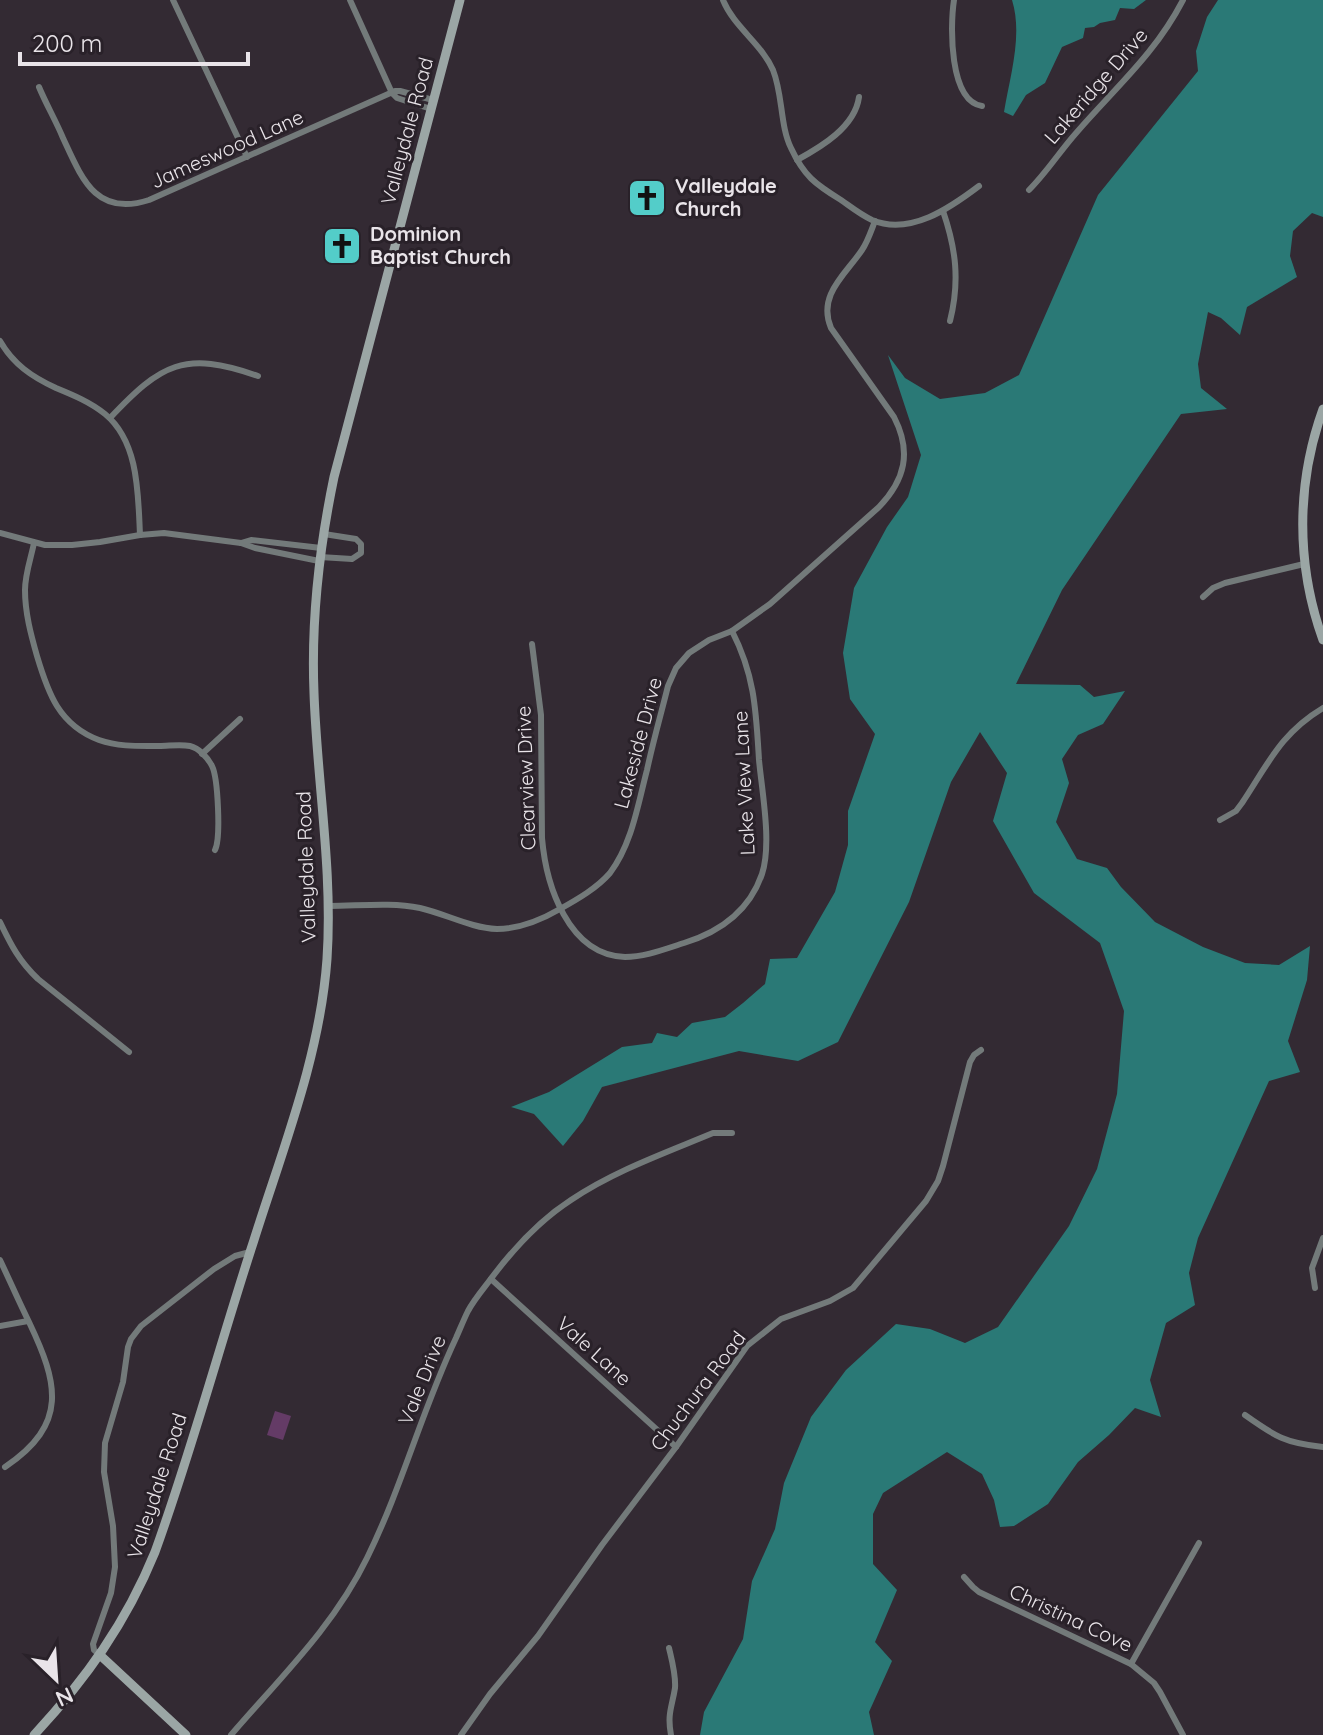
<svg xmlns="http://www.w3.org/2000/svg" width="1323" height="1735" font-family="Quicksand,sans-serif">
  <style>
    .green { fill: #643b66 }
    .water { fill: #2a7976 }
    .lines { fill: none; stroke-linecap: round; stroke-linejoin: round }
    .street { stroke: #737a7a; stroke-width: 6 }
    .secondary { stroke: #9ba6a5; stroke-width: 9 }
    .labels { text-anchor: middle; stroke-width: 6; stroke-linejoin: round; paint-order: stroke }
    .street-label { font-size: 20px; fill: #e9e4e9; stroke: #292129 }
    .poi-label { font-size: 20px; font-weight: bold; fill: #e9e4e9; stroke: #292129; text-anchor: start }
  </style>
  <rect width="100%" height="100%" fill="#332a33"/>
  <!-- green -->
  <polygon class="green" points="275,1411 291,1416 283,1440 267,1435"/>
  <!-- water -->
  <g class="water">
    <path d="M1012 0H1146L1134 9 1120 8 1115 20 1100 23 1094 27 1085 28 1083 38 1062 47 1045 83 1026 95 1013 116 1004 112C1010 76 1023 35 1012 0Z"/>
    <polygon points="1218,0 1323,0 1323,217 1312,213 1293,231 1290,256 1297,277 1247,307 1240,335 1221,318 1208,312 1198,364 1201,388 1227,409 1181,414 1062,590 1016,684 1080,685 1094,697 1125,691 1103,724 1078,735 1062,759 1069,783 1056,822 1077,859 1107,868 1121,887 1155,922 1203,947 1245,963 1279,965 1310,946 1307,980 1288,1041 1300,1072 1269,1081 1198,1238 1189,1273 1195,1305 1166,1323 1150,1380 1161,1417 1135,1408 1109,1435 1078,1462 1048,1504 1014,1526 1000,1527 994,1500 982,1474 947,1452 883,1493 873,1514 873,1564 897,1590 875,1642 892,1661 869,1712 874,1735 700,1735 704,1712 743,1639 752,1581 775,1529 784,1483 811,1417 846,1370 896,1324 930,1329 965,1343 998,1327 1069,1226 1097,1169 1117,1094 1124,1011 1100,943 1034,893 993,821 1007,773 980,732 951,782 909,902 838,1042 798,1061 739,1051 602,1087 583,1121 563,1146 534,1114 511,1107 549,1092 622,1047 652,1043 657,1033 677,1037 692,1023 725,1017 743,1003 765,984 770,959 797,958 835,892 848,845 848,811 875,734 850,699 843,653 854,588 887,527 908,497 921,455 888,355 905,378 940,399 985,393 1019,375 1098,195 1198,71 1196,51 1207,17"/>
  </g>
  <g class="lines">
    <!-- street -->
    <g class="street">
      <polyline points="173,0 247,157"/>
      <polyline points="350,0 392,93"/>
      <path d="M723 0C734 27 761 43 773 70 783 95 780 126 791 148 804 176 815 184 841 200 851 207 861 215 872 220 910 236 950 208 979 186"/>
      <path d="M954 0C950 26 949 101 982 106"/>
      <path d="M39 87C46 104 56 121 63 138 82 179 96 217 149 200L395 91H400L433 100"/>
      <polyline points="392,93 397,98 431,109"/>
      <path d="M797 160C821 147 855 127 859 97"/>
      <path d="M1029 190C1047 172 1060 151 1077 132 1116 87 1155 54 1183 0"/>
      <path d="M943 211C956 249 960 281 950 321"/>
      <path d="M0 341C13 364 32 377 56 388 73 395 90 402 105 414 139 442 138 494 140 535"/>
      <path d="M110 418C161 364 184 350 258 376"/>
      <polyline points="0,533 45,545 72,545 100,542 140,535 164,533 241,543 255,548 319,561"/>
      <path d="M34 543C31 558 25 574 25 590 25 613 31 635 37 656 48 693 59 725 99 740 119 747 139 746 159 746 169 746 180 744 190 746 199 748 208 758 212 766 218 778 221 838 215 850"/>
      <polyline points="241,543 251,540 321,548"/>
      <polyline points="320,557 352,559 361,553 361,544 356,539 324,534"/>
      <polyline points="1203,597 1213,588 1225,583 1304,564"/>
      <path d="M532 644 541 715 542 838C546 885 568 955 625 957 645 957 665 949 684 943 720 932 749 912 762 874 772 844 762 792 759 760 756 711 755 676 732 631"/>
      <polyline points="202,754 240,719"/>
      <path d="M1220 820 1236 811 1242 803C1268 764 1281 733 1323 708"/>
      <path d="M329 906C359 906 391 902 420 908 446 914 471 928 497 929 520 929 541 920 560 909 578 899 597 888 610 873 632 844 638 804 647 770 653 742 661 714 668 686L676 668 689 653 709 640 732 631 770 604 879 507C905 480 912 452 894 417L831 328C817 295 846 274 862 250 868 241 871 231 875 221"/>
      <path d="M0 922C11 945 19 961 38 979L129 1052"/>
      <path d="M0 1260C10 1281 19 1302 29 1322 58 1383 69 1424 5 1467"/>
      <polyline points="491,1279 676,1447"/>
      <polyline points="1315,1288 1312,1268 1323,1238"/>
      <polyline points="0,1326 28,1321"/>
      <path d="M1245 1415C1276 1437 1285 1443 1323 1447"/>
      <polyline points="964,1577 973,1587 979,1592 1131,1664 1154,1683 1160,1692 1183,1735"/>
      <path d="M669 1648C672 1661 676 1675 675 1688 672 1707 667 1714 671 1735"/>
      <polyline points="101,1656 94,1650 93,1644 111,1593 115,1567 113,1526 104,1472 105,1443 123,1382 128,1347 131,1339 141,1326 214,1269 235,1256 250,1252"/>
      <polyline points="1131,1664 1199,1543"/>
      <path d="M231 1735C280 1678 334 1626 367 1558 402 1487 422 1410 456 1338 460 1329 464 1319 468 1311 475 1298 485 1287 493 1276 515 1247 540 1220 571 1200 614 1171 665 1153 713 1133H732"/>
      <polyline points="461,1735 490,1694 538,1636 602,1545 676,1447 747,1346 781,1319 830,1301 853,1288 926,1201 938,1181 943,1166 970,1062 974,1055 981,1050"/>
    </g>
    <!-- secondary -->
    <g class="secondary">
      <path d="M1323 409C1296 484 1296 565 1323 640"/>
      <polyline points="101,1656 186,1735"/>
      <path d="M34 1735C86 1679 126 1623 155 1552 192 1450 220 1344 254 1240 283 1148 320 1056 327 959 333 870 317 782 314 693 311 620 319 549 334 477L460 0"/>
    </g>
  </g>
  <!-- icons -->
  <defs>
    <g id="church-square" transform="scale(2)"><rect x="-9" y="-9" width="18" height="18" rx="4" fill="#53cdc9" stroke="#292129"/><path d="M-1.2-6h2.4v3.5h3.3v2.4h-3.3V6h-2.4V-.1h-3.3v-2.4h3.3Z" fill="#111"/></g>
  </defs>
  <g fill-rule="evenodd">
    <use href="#church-square" x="647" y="198"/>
    <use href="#church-square" x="342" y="246"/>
  </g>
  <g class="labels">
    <!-- street labels -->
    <g class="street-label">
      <text transform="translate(1096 86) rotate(-49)" y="7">Lakeridge Drive</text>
      <text transform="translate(407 131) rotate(-75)" y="7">Valleydale Road</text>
      <text transform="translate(227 149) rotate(-24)" y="7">Jameswood Lane</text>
      <text transform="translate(638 743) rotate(-75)" y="7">Lakeside Drive</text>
      <text transform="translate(526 778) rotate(-92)" y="7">Clearview Drive</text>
      <text transform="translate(744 783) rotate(-93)" y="7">Lake View Lane</text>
      <text transform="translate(306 867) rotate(-92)" y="7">Valleydale Road</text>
      <text transform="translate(594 1351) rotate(42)" y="7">Vale Lane</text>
      <text transform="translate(422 1380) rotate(-68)" y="7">Vale Drive</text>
      <text transform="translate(698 1391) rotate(-53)" y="7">Chuchura Road</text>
      <text transform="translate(157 1486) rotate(-72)" y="7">Valleydale Road</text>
      <text transform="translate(1071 1618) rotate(25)" y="7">Christina Cove</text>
    </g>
    <!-- poi labels -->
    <g class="poi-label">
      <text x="675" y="193">Valleydale<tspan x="675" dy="23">Church</tspan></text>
      <text x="370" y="241">Dominion<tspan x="370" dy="23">Baptist Church</tspan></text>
    </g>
  </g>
  <!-- north arrow -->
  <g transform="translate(56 1679) rotate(155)" stroke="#292129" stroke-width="6" paint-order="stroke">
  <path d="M0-6L14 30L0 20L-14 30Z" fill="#e9e4e9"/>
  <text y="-12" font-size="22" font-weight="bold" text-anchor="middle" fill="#e9e4e9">N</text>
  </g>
  <!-- scale -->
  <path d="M20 52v12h228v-12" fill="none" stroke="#e9e4e9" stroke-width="4"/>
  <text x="32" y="52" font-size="24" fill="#e9e4e9" stroke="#292129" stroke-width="6" paint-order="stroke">200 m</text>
</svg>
